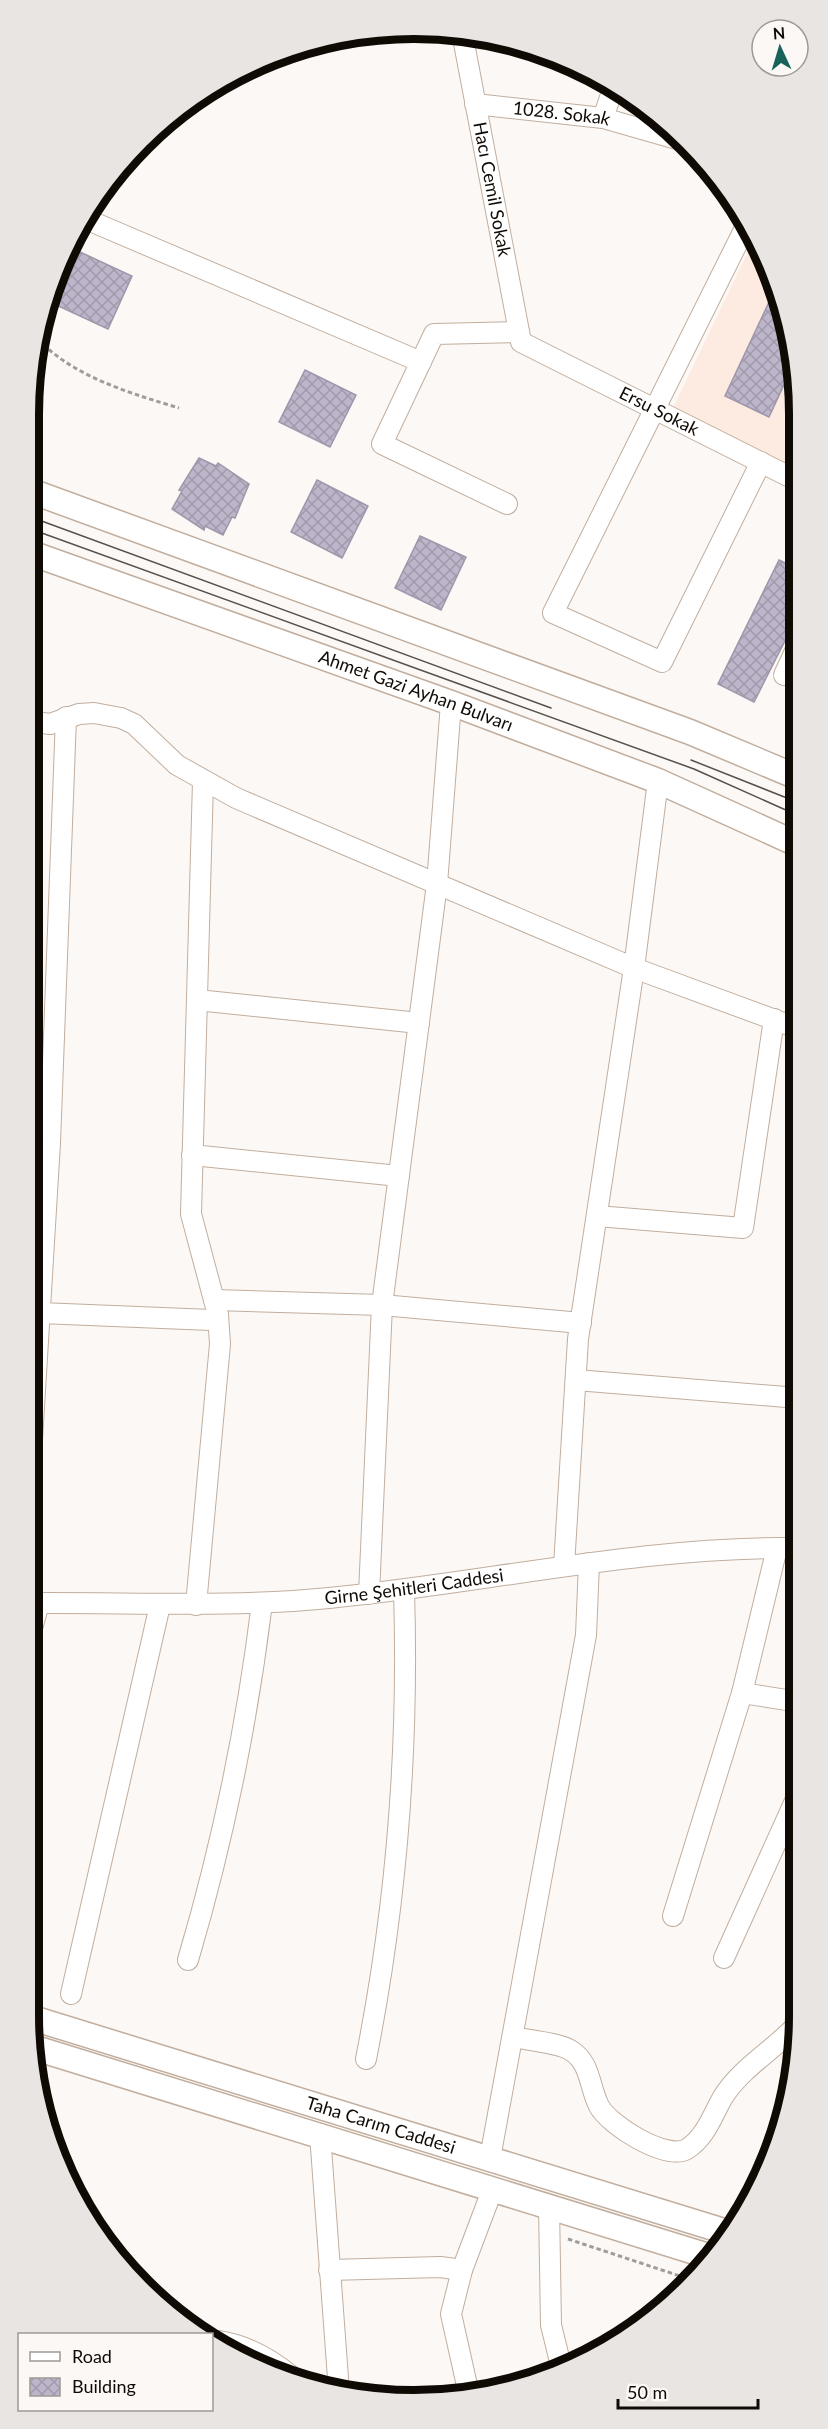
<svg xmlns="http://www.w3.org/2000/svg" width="828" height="2429" font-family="Lato,sans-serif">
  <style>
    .education { fill: #fdebe1 }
    .building { fill: url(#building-cross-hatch); stroke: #9e96aa; stroke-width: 1.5 }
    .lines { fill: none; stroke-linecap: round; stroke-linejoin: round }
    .minor-casing { stroke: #c1ae9e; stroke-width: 22 }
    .major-casing { stroke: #c1ae9e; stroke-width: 27 }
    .path { stroke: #a19c98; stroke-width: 3; stroke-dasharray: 4.5 3; stroke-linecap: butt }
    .minor { stroke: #fff; stroke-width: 20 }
    .major { stroke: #fff; stroke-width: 24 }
    .tram { stroke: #55504b; stroke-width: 1.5 }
    .labels { text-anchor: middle; stroke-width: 4.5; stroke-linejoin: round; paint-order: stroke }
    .street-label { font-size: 18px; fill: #100a05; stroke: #fcf8f5 }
    .rim { fill: none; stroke: #100a05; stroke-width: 8 }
  </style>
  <defs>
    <pattern id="building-cross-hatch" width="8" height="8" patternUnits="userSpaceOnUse" patternTransform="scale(1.5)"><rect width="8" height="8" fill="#bdb5ca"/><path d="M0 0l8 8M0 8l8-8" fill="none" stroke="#a19aac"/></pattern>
  </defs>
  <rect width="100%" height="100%" fill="#fcf8f5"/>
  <!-- education -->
  <polygon class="education" points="755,237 760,244 796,363 796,470 672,410"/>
  <!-- building -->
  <g class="building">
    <polygon points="80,252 132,276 108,329 56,305"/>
    <polygon points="769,302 779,307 795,361 769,417 725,396"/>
    <polygon points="305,370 356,395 330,447 279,422"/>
    <polygon points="199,458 216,466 218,463 249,484 235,518 232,517 223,535 205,526 204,530 172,509 182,491 179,490"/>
    <polygon points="317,480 368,506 342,558 291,532"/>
    <polygon points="420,536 466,557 441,610 395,588"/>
    <polygon points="779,560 797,569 797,617 754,702 718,684"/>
  </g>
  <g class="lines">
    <!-- minor casing -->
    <g class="minor-casing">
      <g id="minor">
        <path id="s1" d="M463 38 521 342 796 480"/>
        <path id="s2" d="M475 104 603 118 680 140"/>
        <polyline points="603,118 614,86"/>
        <polyline points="88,220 421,362"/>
        <polyline points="747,224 553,613 662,662 761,462"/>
        <polyline points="507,504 382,444 434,334 519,332"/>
        <polyline points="784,675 797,647"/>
        <polyline points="28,721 50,724 79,714 94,713 121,718 134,724 177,765 236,798 634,968 797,1028"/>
        <polyline points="197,1000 419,1023"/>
        <polyline points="192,1155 399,1176"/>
        <polyline points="597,1216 743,1228 774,1019"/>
        <polyline points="214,1300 382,1305 581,1323"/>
        <polyline points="40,1313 211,1320 218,1315"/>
        <polyline points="576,1380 798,1398"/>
        <polyline points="28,1506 50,1143 66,717"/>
        <polyline points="564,1566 578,1339 634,968 658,781"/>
        <polyline points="369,1594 382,1305 437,884 451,703"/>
        <path id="s3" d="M28 1603C129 1602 229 1608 329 1598 485 1583 640 1546 799 1548"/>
        <polyline points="196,1605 220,1344 218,1315 191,1214 203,781"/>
        <polyline points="28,1643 39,1603"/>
        <polyline points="742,1693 799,1702"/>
        <polyline points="673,1916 742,1693 777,1548"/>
        <polyline points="724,1958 799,1792"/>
        <path d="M188 1960C223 1842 247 1725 262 1603"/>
        <polyline points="71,1994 160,1605"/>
        <path d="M513 2037C527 2040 559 2043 570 2050 591 2062 589 2087 599 2106 609 2125 666 2161 687 2149 706 2137 713 2114 723 2097 741 2068 775 2049 798 2024"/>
        <path d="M366 2059C397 1903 409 1749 404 1590"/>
        <polyline points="320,2134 338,2378 333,2388"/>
        <polyline points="490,2158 586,1635 589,1563"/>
        <polyline points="549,2206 551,2325 561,2366"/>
        <polyline points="329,2270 440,2267 462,2270"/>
        <path d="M218 2341C245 2345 268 2357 290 2375"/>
        <polyline points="468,2390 451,2314 462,2270 493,2188"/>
      </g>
    </g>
    <!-- major casing -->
    <g class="major-casing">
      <g id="major">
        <polyline points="28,490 690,732 797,777"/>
        <path id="s4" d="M28 552 451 703 658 781 797 844"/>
        <path id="s5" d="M29 2017 730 2233"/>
        <polyline points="35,2048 708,2256"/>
      </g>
    </g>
    <!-- path -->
    <g class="path">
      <path d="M38 339C73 377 133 394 179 408"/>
      <polyline points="568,2239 686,2278"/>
    </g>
    <!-- minor -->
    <use href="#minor" class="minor"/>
    <!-- major -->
    <use href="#major" class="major"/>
    <!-- tram -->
    <g class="tram">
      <polyline points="28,516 551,708"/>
      <polyline points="28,528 694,769 797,815"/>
      <polyline points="691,760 797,802"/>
    </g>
  </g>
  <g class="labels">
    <!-- street labels -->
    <g class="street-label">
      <text dy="6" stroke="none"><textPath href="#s2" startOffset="87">1028. Sokak</textPath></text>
      <text dy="6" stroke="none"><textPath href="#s1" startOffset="154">Hacı Cemil Sokak</textPath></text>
      <text dy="6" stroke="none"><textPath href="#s1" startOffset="464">Ersu Sokak</textPath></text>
      <text dy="6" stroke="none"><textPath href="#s4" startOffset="412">Ahmet Gazi Ayhan Bulvarı</textPath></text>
      <text dy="6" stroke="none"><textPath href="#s3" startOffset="387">Girne Şehitleri Caddesi</textPath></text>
      <text dy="6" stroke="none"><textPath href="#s5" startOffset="368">Taha Carım Caddesi</textPath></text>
    </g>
  </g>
  <!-- crop -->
  <path d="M0 0H828V2429H0ZM414 39H414A375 375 0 0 1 789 414V2015A375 375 0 0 1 414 2390H414A375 375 0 0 1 39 2015V414A375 375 0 0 1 414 39Z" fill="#e9e5e2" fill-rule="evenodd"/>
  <path class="rim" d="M414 39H414A375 375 0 0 1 789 414V2015A375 375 0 0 1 414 2390H414A375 375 0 0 1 39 2015V414A375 375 0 0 1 414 39Z"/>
  <!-- legend -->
  <rect x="18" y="2333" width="195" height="78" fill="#fcf8f5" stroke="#9e9995" stroke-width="1.5"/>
  <rect x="30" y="2352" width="30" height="9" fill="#ffffff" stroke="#9e9995" stroke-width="1.5"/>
  <text x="72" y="2363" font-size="18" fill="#100a05">Road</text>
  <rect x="30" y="2378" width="30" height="18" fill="url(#building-cross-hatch)" stroke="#9e9995" stroke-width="1.5"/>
  <text x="72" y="2393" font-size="18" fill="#100a05">Building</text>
  <!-- north arrow -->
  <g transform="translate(780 48) rotate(356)"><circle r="28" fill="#fcf8f5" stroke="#9e9995" stroke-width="1.5"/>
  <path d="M0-4.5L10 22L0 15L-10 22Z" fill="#17635c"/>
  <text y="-9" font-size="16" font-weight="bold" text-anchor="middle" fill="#100a05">N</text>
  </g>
  <!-- scale -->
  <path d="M618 2399v9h140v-9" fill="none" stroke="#100a05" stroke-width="3"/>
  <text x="627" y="2399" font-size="18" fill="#100a05" stroke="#fcf8f5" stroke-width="4.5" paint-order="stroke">50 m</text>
</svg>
